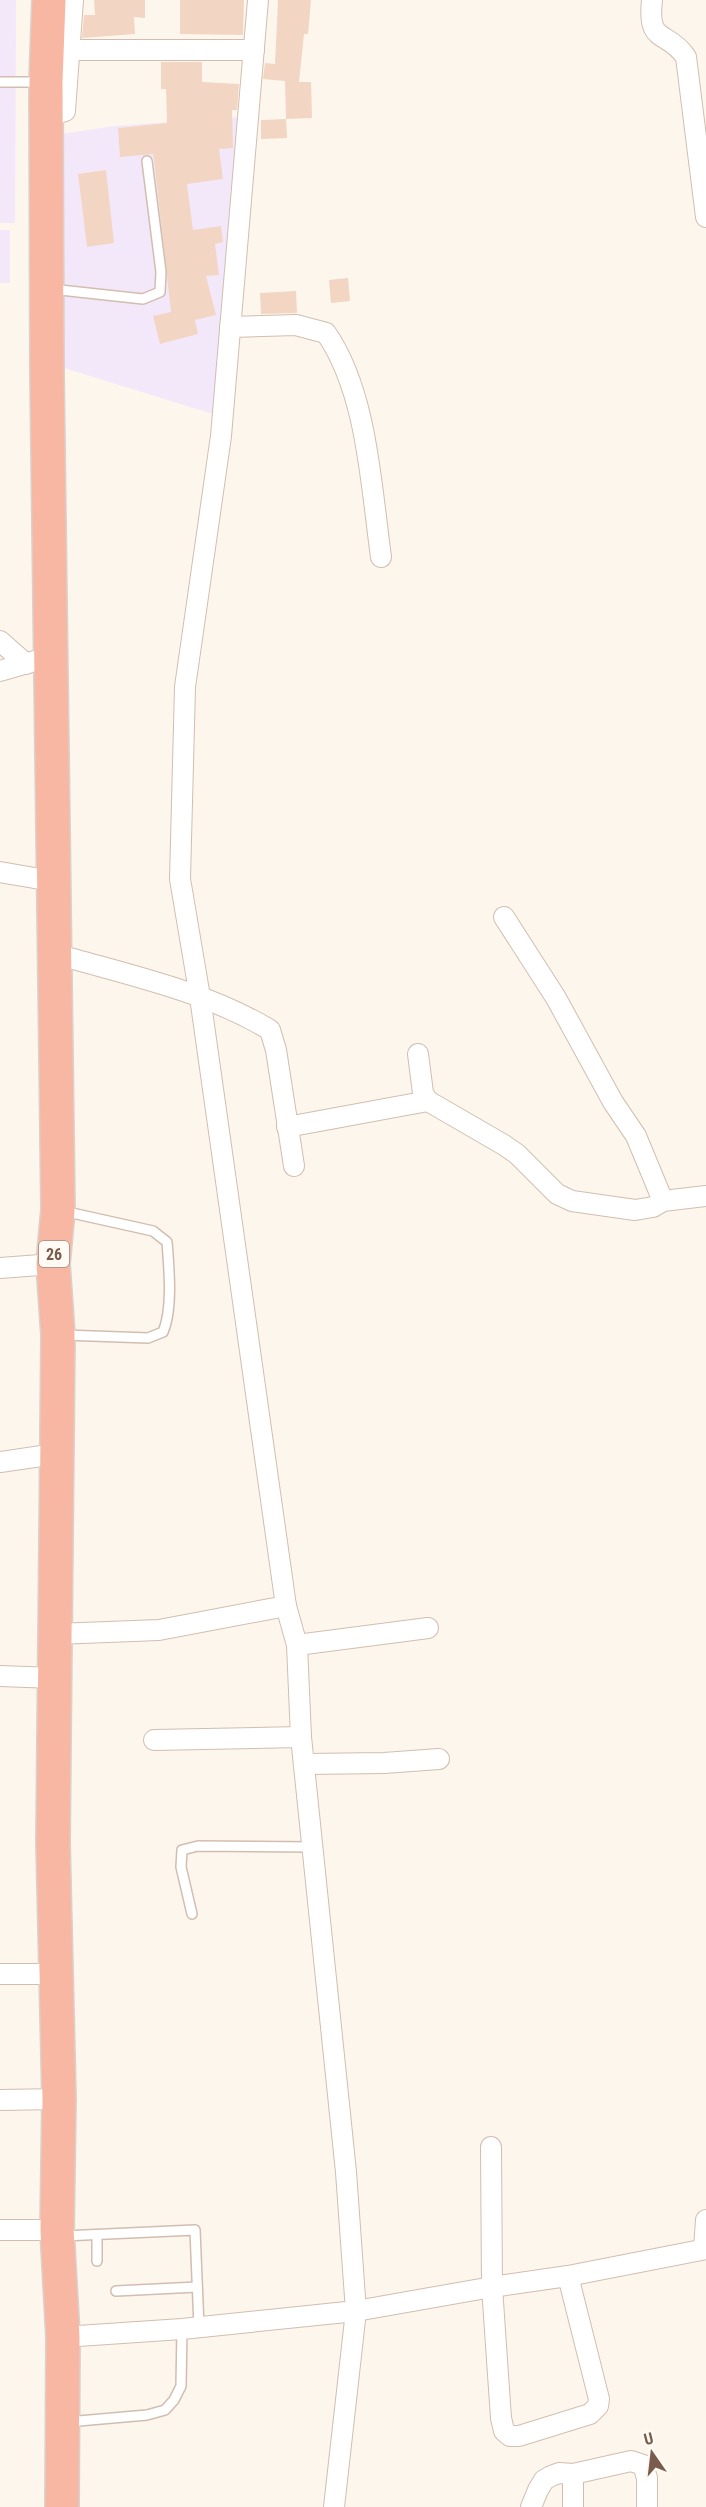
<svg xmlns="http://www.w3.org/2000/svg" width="706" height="2507" font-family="'Roboto Condensed',sans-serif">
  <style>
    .education { fill: #f3e8fa }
    .building { fill: #f3d5c3 }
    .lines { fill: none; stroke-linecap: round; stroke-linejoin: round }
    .lane-casing { stroke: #d1beb0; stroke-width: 12 }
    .street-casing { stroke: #d1beb0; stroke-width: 22 }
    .highway-casing { stroke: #dad1cd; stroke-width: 36 }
    .lane { stroke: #fff; stroke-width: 9 }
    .street { stroke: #fff; stroke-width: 20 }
    .highway { stroke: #f7b7a3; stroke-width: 33 }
    .labels { text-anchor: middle; stroke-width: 6; stroke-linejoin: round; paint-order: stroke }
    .shield { fill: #fffaf3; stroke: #a28b7f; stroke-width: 1.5 }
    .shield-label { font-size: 16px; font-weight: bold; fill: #7a5c4d }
  </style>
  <rect width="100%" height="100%" fill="#fdf6ec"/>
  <!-- education -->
  <g class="education">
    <polygon points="0,0 16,0 15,223 0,223"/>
    <polygon points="240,117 213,414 61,367 60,134 115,126"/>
    <rect x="0" y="230" width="10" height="53"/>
  </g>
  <!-- building -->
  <g class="building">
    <polygon points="94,0 145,0 145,18 134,17 135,34 82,38 84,15 95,15"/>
    <polygon points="180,0 244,0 243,35 180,34"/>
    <polygon points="278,0 311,0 308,34 304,34 299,82 311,82 312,118 286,119 285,81 263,79 265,63 275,64"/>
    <polygon points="161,62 202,62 202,82 239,84 237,110 232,110 233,148 219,149 223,179 187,184 193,230 221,226 223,242 215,244 219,275 206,276 216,315 195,320 198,334 160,344 153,316 171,312 154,160 153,154 120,157 118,128 167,123 166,89 161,89"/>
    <polygon points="286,119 287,138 261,139 261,120"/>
    <polygon points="106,170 114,243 87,247 78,174"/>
    <polygon points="348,278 350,301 331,303 329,280"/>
    <polygon points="296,291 297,313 261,314 260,293"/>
  </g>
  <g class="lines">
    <!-- lane casing -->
    <g class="lane-casing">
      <g id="lane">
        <polyline points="0,82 41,82"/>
        <polyline points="51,289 143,299 160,292 161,272 147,161"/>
        <path d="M63 1211 153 1231 167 1242C169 1268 173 1309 163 1332L148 1338 64 1335"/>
        <polyline points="192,1914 181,1867 182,1850 198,1846 314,1847"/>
        <polyline points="97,2235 97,2261"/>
        <polyline points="63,2236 195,2230 199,2327"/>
        <polyline points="116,2291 197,2287"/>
        <polyline points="67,2422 147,2415 165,2410 174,2400 181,2386 182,2329"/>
      </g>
    </g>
    <!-- street casing -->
    <g class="street-casing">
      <g id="street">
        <polyline points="258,0 221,436 185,687 180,879 200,997 286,1606 297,1645 301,1737 346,2172 356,2311 334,2507"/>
        <path d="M652 0C647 46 667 29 686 57L706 217"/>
        <polyline points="71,50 254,50"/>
        <polyline points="46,117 65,111 73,0"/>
        <path d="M230 327 296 325 326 333C367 392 371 485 381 557"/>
        <polyline points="0,641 26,664"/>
        <polyline points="0,671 52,656"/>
        <polyline points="0,872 52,881"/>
        <polyline points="504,917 556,998 613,1102 636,1136 663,1201"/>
        <path d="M56 954C128 975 206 991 270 1030L276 1050 294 1166"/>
        <polyline points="418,1054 423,1093 428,1101 504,1145 517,1154 557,1194 572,1201 635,1210 653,1207 663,1201 706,1196"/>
        <polyline points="287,1127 428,1101"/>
        <polyline points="0,1268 53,1264"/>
        <polyline points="0,1462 55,1454"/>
        <polyline points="56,1634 159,1630 286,1606"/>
        <polyline points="297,1645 428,1628"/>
        <polyline points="0,1676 54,1678"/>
        <polyline points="154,1740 301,1737"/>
        <polyline points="306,1764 384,1763 439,1759"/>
        <polyline points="0,1974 56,1974"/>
        <polyline points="0,2100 59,2099"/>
        <polyline points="491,2147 492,2287 501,2418 504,2431 510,2436 519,2436 590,2414 598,2406 599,2399 568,2276"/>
        <polyline points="0,2230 57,2230"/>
        <polyline points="704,2249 706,2220"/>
        <polyline points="63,2337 182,2329 356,2311 492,2287 568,2276 706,2249"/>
        <polyline points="531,2507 538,2490 544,2480 551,2476 559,2473 573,2474 631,2461 643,2465 647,2478 647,2507"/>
        <polyline points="573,2507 573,2474"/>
      </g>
    </g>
    <!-- highway casing -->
    <g class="highway-casing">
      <polyline id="highway" points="49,0 46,82 47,374 58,1210 53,1264 58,1335 53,1842 59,2099 57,2230 63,2337 62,2507"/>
    </g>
    <!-- lane -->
    <use href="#lane" class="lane"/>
    <!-- street -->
    <use href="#street" class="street"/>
    <!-- highway -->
    <use href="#highway" class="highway"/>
  </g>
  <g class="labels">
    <!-- shield labels -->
    <rect class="shield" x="39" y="1241" width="30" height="26" rx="4.5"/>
    <g class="shield-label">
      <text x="54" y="1260">26</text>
    </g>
  </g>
  <!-- north arrow -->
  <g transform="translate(652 2453) rotate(346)" stroke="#fffaf3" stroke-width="4.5" paint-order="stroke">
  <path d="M0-4.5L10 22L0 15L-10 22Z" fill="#7a5c4d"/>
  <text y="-9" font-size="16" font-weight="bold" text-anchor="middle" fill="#7a5c4d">U</text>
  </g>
</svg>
